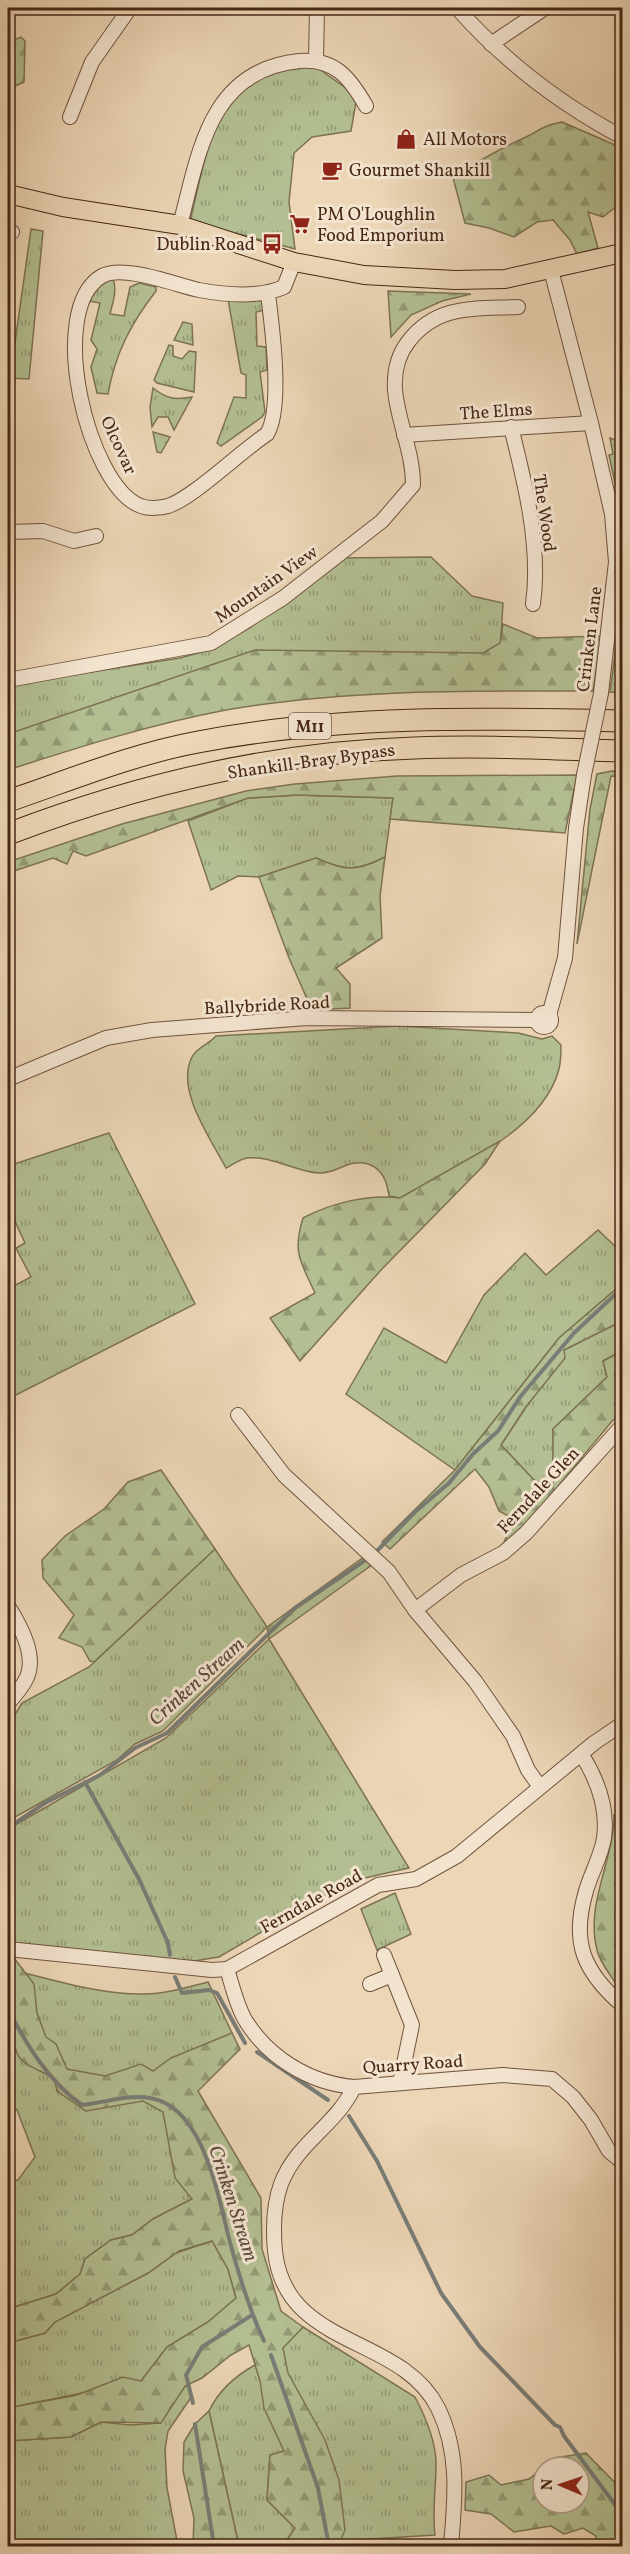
<svg xmlns="http://www.w3.org/2000/svg" width="630" height="2554" font-family="Vollkorn,serif">
  <style>
    .grass { fill: url(#grass-tufts); stroke: #7d7354; stroke-width: 1.5 }
    .forest { fill: url(#forest-firs); stroke: #7d7354; stroke-width: 1.5 }
    .lines { fill: none; stroke-linecap: round; stroke-linejoin: round }
    .stream { stroke: #797d77; stroke-width: 4 }
    .minor-casing { stroke: #70533e; stroke-width: 16 }
    .major-casing { stroke: #472716; stroke-width: 20 }
    .highway-casing { stroke: #472716; stroke-width: 23 }
    .minor { stroke: #f3e4d0; stroke-width: 14 }
    .major { stroke: #ecd6b6; stroke-width: 18 }
    .highway { stroke: #ecd6b6; stroke-width: 21 }
    .minor-bridge-casing { stroke: #70533e; stroke-width: 16; stroke-linecap: butt }
    .minor-bridge { stroke: #f3e4d0; stroke-width: 14 }
    .labels { text-anchor: middle; stroke-width: 6; stroke-linejoin: round; paint-order: stroke }
    .shield { fill: #f3e4d0; stroke: #7b604e; stroke-width: 1.5 }
    .shield-label { font-size: 16px; font-weight: bold; fill: #472716 }
    .poi-label { font-size: 18px; fill: #472716; stroke: #f3e4d0; text-anchor: start }
    .street-label { font-size: 18px; fill: #472716; stroke: #f3e4d0 }
    .water-label { font-size: 20px; font-style: italic; fill: #5c4b3e; stroke: #f3e4d0 }
  </style>
  <defs>
    <pattern id="grass-tufts" width="24" height="20" patternUnits="userSpaceOnUse" patternTransform="scale(1.5)"><rect width="24" height="20" fill="#b3bf92"/><path d="M3 7l-1-3M5 7V3M7 7l1-3M15 17l-1-3M17 17v-4M19 17l1-3" fill="none" stroke="#939b76"/></pattern>
    <pattern id="forest-firs" width="22" height="20" patternUnits="userSpaceOnUse" patternTransform="scale(1.5)"><rect width="22" height="20" fill="#b3bf92"/><path d="M5 1l3.5 6h-7zM16 11l3.5 6h-7z" fill="#939b76"/></pattern>
  </defs>
  <rect width="100%" height="100%" fill="#ecd6b6"/>
  <filter id="stains"><feTurbulence type="fractalNoise" baseFrequency=".00333" numOctaves="4"/><feColorMatrix values="0 0 0 0 .2 0 0 0 0 .09 0 0 0 0 .02 0 0 0 .5 -.17"/></filter>
  <radialGradient id="worn" r=".72"><stop offset=".6" stop-color="#630" stop-opacity="0"/><stop offset="1" stop-color="#630" stop-opacity=".3"/></radialGradient>
  <!-- grass -->
  <g class="grass">
    <path d="M298 66 319 69 357 96 351 131 312 137 294 153 289 202 295 249 190 221C202 175 209 108 253 80 265 72 284 70 298 66Z"/>
    <polygon points="31,229 43,231 29,379 10,378"/>
    <path d="M112 277C118 288 113 302 110 314L124 316 130 287 139 283 156 287V291C131 323 115 354 108 394L97 393 91 367 97 349 91 340 100 303 89 301 96 288Z"/>
    <polygon points="261,298 265,310 256,312 257,346 266,347 267,370 260,372 265,412 262,417 221,446 217,443 234,397 246,398 246,375 241,373 228,299"/>
    <polygon points="183,322 192,324 193,345 174,340"/>
    <polygon points="169,345 173,346 173,356 182,359 189,351 196,352 194,392 157,383 154,380"/>
    <path d="M153 388C167 399 175 400 192 397L174 430 168 417H158L152 427 150 407Z"/>
    <polygon points="153,432 170,437 161,453 157,452"/>
    <polygon points="431,557 472,596 503,603 500,654 8,749 8,685 180,658 213,649 251,627 340,558"/>
    <path d="M297 795 393 798 385 857C356 872 345 871 316 858L259 877 238 876 211 890 188 821 248 798Z"/>
    <path d="M398 1026 518 1033 542 1039 552 1036 561 1045C561 1053 561 1061 559 1069 543 1132 452 1169 400 1198L389 1196C387 1182 383 1169 368 1164 349 1158 337 1174 319 1173 296 1172 271 1155 247 1158 240 1159 232 1165 226 1168 211 1139 175 1090 192 1057 197 1047 209 1044 216 1036Z"/>
    <polygon points="109,1133 195,1304 8,1399 8,1289 31,1277 16,1248 25,1243 8,1206 8,1166"/>
    <polygon points="598,1230 617,1248 622,1244 622,1284 559,1338 455,1470 346,1394 384,1328 446,1363 484,1295 525,1253 546,1275"/>
    <polygon points="622,1321 622,1351 603,1361 607,1377 553,1429 553,1490 534,1480 501,1445 564,1350"/>
    <polygon points="215,1549 267,1627 163,1731 135,1744 117,1760 8,1821 8,1726 22,1703 89,1667"/>
    <polygon points="269,1639 409,1868 347,1882 219,1957 188,1962 8,1943 8,1829 166,1738"/>
    <polygon points="395,1893 411,1934 377,1950 361,1909"/>
    <path d="M8 1969C51 1979 99 1995 145 1994 166 1994 188 1987 208 1982L232 2033 159 2085 192 2199 153 2219 132 2235 111 2240 85 2259 80 2274 56 2294 8 2309V2182L18 2180 35 2157 17 2110 8 2102Z"/>
    <polygon points="212,2241 228,2269 236,2298 208,2322 167,2347 141,2381 8,2408 8,2340 12,2342 45,2333 55,2322 148,2273 176,2253"/>
    <path d="M303 2327 415 2397C425 2416 436 2442 436 2464 436 2488 432 2511 435 2535L338 2541 273 2354Z"/>
    <path d="M255 2365 284 2451 270 2455 267 2500 295 2528 283 2546H239L209 2411C219 2390 235 2376 255 2365Z"/>
    <polygon points="188,2383 192,2396 168,2431 165,2449 167,2488 178,2546 8,2546 8,2441 71,2437 101,2422 130,2425 160,2423 169,2406"/>
  </g>
  <!-- forest -->
  <g class="forest">
    <polygon points="21,37 25,41 24,82 15,86 8,80 8,42"/>
    <path d="M562 122 622 148V202L603 217 588 212 598 248 577 254 570 240 553 220 537 222 514 237 489 228 465 223 451 170 461 172C482 159 502 148 524 138 541 130 541 126 562 122Z"/>
    <polygon points="388,291 471,294 442,301 411,315 391,337"/>
    <polygon points="610,438 622,443 622,556 619,502 609,455 613,454"/>
    <polygon points="622,601 622,693 610,692"/>
    <path d="M503 624 537 638 602 636 593 691C470 691 347 689 226 710 152 724 79 747 8 770V734L255 650 483 653 500 643Z"/>
    <polygon points="612,771 622,772 622,777 611,776 577,944 590,809 597,774"/>
    <polygon points="577,775 565,833 390,819 393,798 297,795 248,798 86,856 73,851 67,864 53,858 8,873 8,862 122,824 246,791 295,784 397,776"/>
    <path d="M385 857 380 896 382 938 336 968 350 984V1008L312 1010 289 958 259 877 316 858C345 871 356 872 385 857Z"/>
    <path d="M500 1141 485 1164 381 1270 300 1361 270 1318 315 1293C301 1262 292 1253 303 1218 331 1203 368 1194 400 1198Z"/>
    <polygon points="622,1284 622,1321 564,1350 565,1358 525,1408 501,1445 534,1480 553,1489 553,1429 607,1377 603,1361 622,1351 622,1415 613,1420 521,1531 502,1547 514,1519 499,1511 489,1487 475,1469 390,1549 382,1542 455,1470 559,1338"/>
    <polygon points="161,1470 215,1549 94,1662 90,1661 82,1647 59,1638 74,1615 43,1578 42,1560 65,1536 104,1509 128,1482"/>
    <polygon points="368,1554 376,1562 269,1639 267,1627"/>
    <path d="M614 1815 622 1818V1904L615 1917 622 1937V1988L617 1986C611 1975 600 1963 597 1950 585 1903 614 1861 614 1815Z"/>
    <path d="M8 1954H11L34 1984 37 2013 46 2037 56 2044 67 2069 105 2076 141 2064 153 2071 171 2058 232 2033 240 2049 198 2091 261 2198 262 2249 281 2311 303 2327 283 2348 288 2373 325 2440 339 2480 345 2530 338 2546H283L295 2528 267 2500 270 2455 284 2451 264 2408 260 2381 249 2345 231 2355 202 2378 185 2386 161 2423 101 2422 71 2437 8 2441V2408L77 2395 123 2377 141 2381 167 2347 208 2322 236 2298 228 2269 212 2241 179 2251 148 2273 55 2322 45 2333 12 2342 8 2340V2309L56 2294 80 2274 85 2259 111 2240 132 2235 153 2219 192 2199 175 2178 163 2112 143 2101 86 2111 57 2091 54 2078C23 2062 13 2064 13 2026L8 2021Z"/>
    <polygon points="209,2411 239,2546 193,2546 194,2518 183,2471 184,2442 195,2424"/>
    <polygon points="586,2453 622,2490 622,2546 594,2546 596,2536 583,2528 564,2534 551,2526 514,2532 491,2514 465,2510 466,2482 489,2475 501,2485 529,2479 543,2468 543,2503 579,2503 579,2467 544,2467 555,2458"/>
  </g>
  <g class="lines">
    <!-- stream -->
    <g class="stream">
      <polyline points="376,1552 415,1512 449,1483 473,1454 498,1431 520,1397 574,1333 622,1288"/>
      <polyline points="85,1782 139,1879 168,1943 170,1955"/>
      <polyline points="8,1828 45,1803 100,1775 135,1748 167,1733 295,1608 364,1561"/>
      <polyline points="175,1977 182,1993 209,1990 217,1993 245,2043"/>
      <path d="M8 2009C26 2044 49 2082 82 2105 103 2103 129 2094 150 2098 206 2107 219 2203 231 2246 240 2279 250 2311 264 2341"/>
      <polyline points="257,2052 328,2100"/>
      <polyline points="349,2116 377,2161 441,2293 480,2347 555,2425 560,2427 564,2436 622,2514"/>
      <polyline points="271,2355 318,2488 329,2546"/>
      <polyline points="193,2403 186,2375 202,2347 252,2315"/>
      <polyline points="195,2424 214,2546"/>
    </g>
    <!-- minor casing -->
    <g class="minor-casing">
      <g id="minor">
        <path d="M457 8C504 61 560 104 622 137"/>
        <polyline points="491,44 545,8"/>
        <polyline points="316,60 317,8"/>
        <polyline points="70,117 92,62 130,8"/>
        <path d="M180 225C199 153 209 70 299 61 335 58 350 78 366 106"/>
        <polyline points="8,230 12,232"/>
        <polyline points="551,270 591,423 612,514 616,562 601,693"/>
        <path d="M268 294C272 326 283 408 267 434 241 451 193 498 168 506 161 508 148 509 141 506 88 487 45 309 102 276 123 264 176 285 199 290 226 295 259 298 284 287L294 262"/>
        <path d="M511 427C525 483 541 547 533 604"/>
        <polyline points="404,435 591,423"/>
        <polyline points="8,532 43,531 74,541 96,536"/>
        <path d="M8 680 211 643 283 598 382 521 413 485C413 451 398 423 395 390 394 373 398 355 408 342 437 304 475 309 518 307"/>
        <circle cx="544" cy="1020" r="7"/>
        <polyline points="549,1015 565,958 576,828 584,775"/>
        <polyline points="8,1079 106,1038 152,1030 307,1018 536,1020"/>
        <polyline points="238,1415 284,1475 389,1572 415,1610 475,1681 513,1736 528,1770 540,1787"/>
        <path d="M8 1606C20 1625 39 1658 25 1681 21 1689 13 1697 8 1704"/>
        <polyline points="415,1610 461,1575 503,1553 526,1533 622,1426"/>
        <path d="M582 1755C597 1779 608 1809 604 1838 601 1857 591 1873 586 1891 571 1942 583 1971 622 2005"/>
        <polyline points="8,1949 212,1970 227,1969 378,1885 416,1879 457,1856 594,1743 622,1724"/>
        <polyline points="384,1955 412,2025 400,2083"/>
        <path d="M227 1969C232 1985 236 2003 244 2018 267 2057 309 2083 354 2087L503 2075 552 2079 573 2097 591 2120 609 2151 622 2162"/>
        <polyline points="370,1984 392,1975"/>
        <path d="M354 2087C336 2126 297 2142 281 2184 273 2206 273 2229 275 2251 285 2349 401 2334 438 2408 460 2453 455 2499 451 2546"/>
      </g>
    </g>
    <!-- major casing -->
    <g class="major-casing">
      <polyline id="major" points="8,194 63,207 180,225 294,262 364,275 455,280 505,279 622,253"/>
    </g>
    <!-- highway casing -->
    <g class="highway-casing">
      <g id="highway">
        <path d="M8 801C70 780 133 754 198 742 338 715 481 718 622 721"/>
        <path d="M8 834C136 785 276 752 414 748 483 745 553 749 622 751"/>
      </g>
    </g>
    <!-- minor -->
    <use href="#minor" class="minor"/>
    <!-- major -->
    <use href="#major" class="major"/>
    <!-- highway -->
    <use href="#highway" class="highway"/>
    <!-- minor-bridge casing -->
    <g class="minor-bridge-casing">
      <polyline id="minor-bridge" points="584,775 601,693"/>
    </g>
    <!-- minor-bridge -->
    <use href="#minor-bridge" class="minor-bridge"/>
  </g>
  <!-- icons -->
  <defs>
    <g id="shop-bare" transform="scale(1.62)"><path d="M-5-2.5h2.3a2.7 3.5 0 0 1 5.4 0H5L5.5 6h-11ZM-1.5-2.5h3a1.5 2.3 0 0 0-3 0Z" fill="#8f2418" stroke="#f3e4d0" stroke-width="2.5" paint-order="stroke"/></g>
    <g id="cafe-bare" transform="scale(1.62)"><path d="M-5.5-4.5H6V0H3Q3 3.5 0 3.5H-2.5Q-5.5 3.5-5.5 0ZM3-3.2v2h1.7v-2ZM-6 4.5H4V6H-6Z" fill="#8f2418" stroke="#f3e4d0" stroke-width="2.5" paint-order="stroke"/></g>
    <g id="supermarket-bare" transform="scale(1.62)"><path d="M-6-5.5h2.5l.6 2H6L4.5 2H-2.5L-4.4-4H-6ZM-1.5 3.2a1.3 1.3 0 1 0 .1 0ZM3 3.2a1.3 1.3 0 1 0 .1 0Z" fill="#8f2418" stroke="#f3e4d0" stroke-width="2.5" paint-order="stroke"/></g>
    <g id="bus-bare" transform="scale(1.62)"><path d="M-5-6H5V4H4V6H2V4H-2V6H-4V4H-5ZM-3.5-4V0h7V-4ZM-3.5 1.2v1.5H-2V1.2ZM2 1.2v1.5H3.5V1.2Z" fill="#8f2418" stroke="#f3e4d0" stroke-width="2.5" paint-order="stroke"/></g>
  </defs>
  <g fill-rule="evenodd">
    <use href="#shop-bare" x="406" y="139"/>
    <use href="#cafe-bare" x="332" y="170"/>
    <use href="#supermarket-bare" x="300" y="224"/>
    <use href="#bus-bare" x="272" y="244"/>
  </g>
  <g class="labels">
    <!-- shield labels -->
    <rect class="shield" x="289" y="713" width="42" height="26" rx="4.5"/>
    <g class="shield-label">
      <text x="310" y="732">M11</text>
    </g>
    <!-- poi labels -->
    <g class="poi-label">
      <text x="423" y="145">All Motors</text>
      <text x="349" y="176">Gourmet Shankill</text>
      <text x="317" y="220">PM O'Loughlin<tspan x="317" dy="21">Food Emporium</tspan></text>
      <text x="255" y="250" text-anchor="end">Dublin Road</text>
    </g>
    <!-- street labels -->
    <g class="street-label">
      <text transform="translate(496 411) rotate(-4)" y="6">The Elms</text>
      <text transform="translate(119 445) rotate(65)" y="6">Olcovar</text>
      <text transform="translate(545 513) rotate(82)" y="6">The Wood</text>
      <text transform="translate(266 584) rotate(-35)" y="6">Mountain View</text>
      <text transform="translate(589 639) rotate(-83)" y="6">Crinken Lane</text>
      <text transform="translate(311 761) rotate(-8)" y="6">Shankill-Bray Bypass</text>
      <text transform="translate(267 1005) rotate(-3)" y="6">Ballybride Road</text>
      <text transform="translate(538 1490) rotate(-47)" y="6">Ferndale Glen</text>
      <text transform="translate(311 1901) rotate(-29)" y="6">Ferndale Road</text>
      <text transform="translate(413 2064) rotate(-4)" y="6">Quarry Road</text>
    </g>
    <!-- water labels -->
    <g class="water-label">
      <text transform="translate(196 1681) rotate(-42)" y="7">Crinken Stream</text>
      <text transform="translate(234 2203) rotate(72)" y="7">Crinken Stream</text>
    </g>
  </g>
  <!-- margin -->
  <rect width="630" height="2554" fill="none" stroke="#ecd6b6" stroke-width="30"/>
  <rect x="9" y="9" width="612" height="2536" fill="none" stroke="#472716" stroke-width="3"/>
  <rect x="15" y="15" width="600" height="2524" fill="none" stroke="#472716" stroke-width="1.5"/>
  <!-- north arrow -->
  <g transform="translate(561 2485) rotate(272)"><circle r="28" fill="#f3e4d0" stroke="#ae9886" stroke-width="1.5"/>
  <path d="M0-4.5L10 22L0 15L-10 22Z" fill="#8f2418"/>
  <text y="-9" font-size="16" font-weight="bold" text-anchor="middle" fill="#472716">N</text>
  </g>
  <rect width="100%" height="100%" filter="url(#stains)"/>
  <rect width="100%" height="100%" fill="url(#worn)"/>
</svg>
